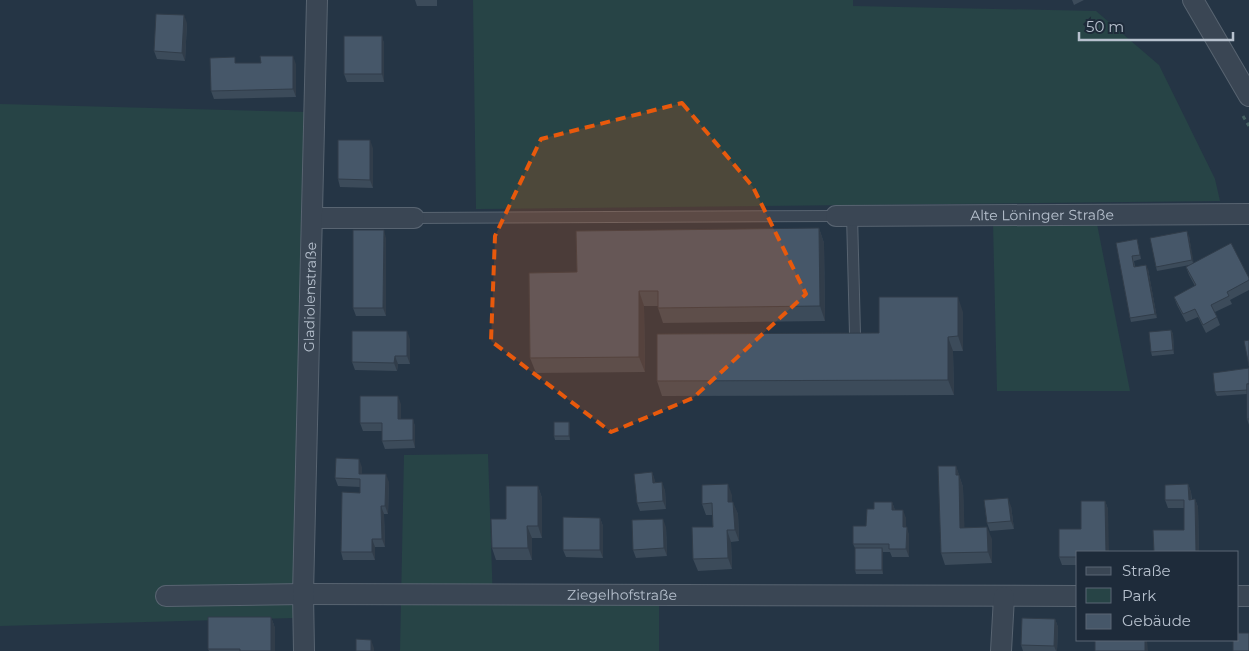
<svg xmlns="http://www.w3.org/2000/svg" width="1249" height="651" font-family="Montserrat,sans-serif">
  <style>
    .green { fill: #274446 }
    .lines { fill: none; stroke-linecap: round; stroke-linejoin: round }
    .service-casing { stroke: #586471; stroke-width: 12 }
    .minor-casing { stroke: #586471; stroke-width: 22 }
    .path { stroke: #456162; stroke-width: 3; stroke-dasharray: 4 4; stroke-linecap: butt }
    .service { stroke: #3a4654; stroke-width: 10 }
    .minor { stroke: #3a4654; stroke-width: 20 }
    .wall { fill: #3c4b5a }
    .shaded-wall { fill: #313d4a }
    .building { fill: #465769; stroke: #313d4a }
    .marked { fill: #e8590c; fill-opacity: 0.2; stroke: #e8590c; stroke-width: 4; stroke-dasharray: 10 6; stroke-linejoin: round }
    .labels { text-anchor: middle; stroke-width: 5; stroke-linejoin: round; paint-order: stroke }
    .street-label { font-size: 14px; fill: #b7c1ce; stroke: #1e2b3a }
  </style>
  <rect width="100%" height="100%" fill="#253545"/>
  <!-- green -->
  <g class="green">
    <polygon points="473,0 853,0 853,6 1096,11 1159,65 1215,179 1220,201 476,209"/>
    <polygon points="0,104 306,112 294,618 0,626"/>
    <polygon points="993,223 1097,224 1130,391 997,391"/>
    <polygon points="488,454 493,603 659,604 659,651 400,651 404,455"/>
  </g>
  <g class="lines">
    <!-- service casing -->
    <g class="service-casing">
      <g id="service">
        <polyline points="852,215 855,334"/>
        <polyline points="414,218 836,216"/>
      </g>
    </g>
    <!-- minor casing -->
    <g class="minor-casing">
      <g id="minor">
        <polyline points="1193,0 1249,96"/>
        <path id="s1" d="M836 216 1249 214"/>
        <polyline points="312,218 414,218"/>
        <path id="s2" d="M166 596 303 594 1078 596"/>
        <polyline points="1238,596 1249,596"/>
        <path id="s3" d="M304 651 303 594 317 0"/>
        <polyline points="1001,651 1004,597"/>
      </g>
    </g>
    <!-- path -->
    <polyline class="path" points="1243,116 1249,126"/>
    <!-- service -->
    <use href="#service" class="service"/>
    <!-- minor -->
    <use href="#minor" class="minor"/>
  </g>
  <!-- wall -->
  <g class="wall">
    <polygon points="415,0 437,0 437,6 417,6"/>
    <polygon points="1072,0 1084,0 1074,5"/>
    <polygon points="187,23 185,61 157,59 154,51"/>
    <polygon points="382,36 384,44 384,82 347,82 344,74"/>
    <polygon points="237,63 261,63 296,64 296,97 214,99 211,91"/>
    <polygon points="373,148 373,188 340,187 338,179"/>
    <polygon points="819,228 824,243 825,321 663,323 658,308 658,306 644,306 645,372 536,373 530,358 577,272"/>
    <polygon points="1189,236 1193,263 1249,278 1249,290 1230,300 1232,304 1215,312 1220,325 1206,333 1198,317 1186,322 1177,305 1174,297 1195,286 1189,275 1186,267 1190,265 1157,271 1156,267"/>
    <polygon points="386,238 386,316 356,316 353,308"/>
    <polygon points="1137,239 1141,259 1134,261 1135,267 1148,269 1157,318 1131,322 1130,318 1116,243"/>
    <polygon points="963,312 963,351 953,351 954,395 662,396 657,381 879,333"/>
    <polygon points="1171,330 1173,334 1174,354 1152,356 1151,352"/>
    <polygon points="410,339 410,364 398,364 397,371 355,370 352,362"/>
    <polygon points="1249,368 1249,425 1247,419 1247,394 1217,396 1215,392"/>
    <polygon points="401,404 401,419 413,419 415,427 415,448 385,449 382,441 382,431 363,431 360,423"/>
    <polygon points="569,422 570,426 570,440 555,440 554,436"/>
    <polygon points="956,466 963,487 964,528 992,539 992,563 945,565 941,553"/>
    <polygon points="362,467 362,474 389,482 388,514 384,514 385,547 375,547 375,560 343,560 341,552 360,493 360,487 338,486 335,478"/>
    <polygon points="652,472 655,482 665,490 666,509 640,511 637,503"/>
    <polygon points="1188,484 1191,492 1192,499 1195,499 1198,507 1199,552 1154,552 1184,530 1184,508 1168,508 1165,500"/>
    <polygon points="538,486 542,498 542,538 532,538 532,560 496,560 492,548 506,519"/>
    <polygon points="732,495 732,502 738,514 739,541 731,542 732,569 698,571 693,559 713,527 712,515 706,515 702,504"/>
    <polygon points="1105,501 1108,509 1078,552 1078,565 1062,565 1059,557 1081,529"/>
    <polygon points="892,502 895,510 906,518 906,527 909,535 909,557 892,557 890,552 883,552 883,574 856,574 855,570 855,548 853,544 866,526 874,509"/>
    <polygon points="1011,506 1014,529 990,531 987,523"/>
    <polygon points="600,518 603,526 603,558 566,557 563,550"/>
    <polygon points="666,527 667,556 636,558 633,550"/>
    <polygon points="271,617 275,628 275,651 209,651 208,649"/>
    <polygon points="1055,619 1058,627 1057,651 1023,651 1021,645"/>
  </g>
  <!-- shaded-wall -->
  <g class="shaded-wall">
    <polygon points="184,15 187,23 185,61 182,53"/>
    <polygon points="382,36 384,44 384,82 382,74"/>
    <polygon points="293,56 296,64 296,97 293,89"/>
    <polygon points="370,140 373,148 373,188 370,180"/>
    <polygon points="819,228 824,243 825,321 820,306"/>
    <polygon points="384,230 386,238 386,316 383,308"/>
    <polygon points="1187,231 1189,236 1194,264 1192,260"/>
    <polygon points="1146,265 1148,269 1157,318 1155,314"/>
    <polygon points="639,291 644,306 645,372 639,357"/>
    <polygon points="958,297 963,312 963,351 958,336"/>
    <polygon points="1171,330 1173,334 1174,354 1173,350"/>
    <polygon points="407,331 410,339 410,364 407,356"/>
    <polygon points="948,337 953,351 954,395 948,380"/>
    <polygon points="395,356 398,364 397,371 394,363"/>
    <polygon points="398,396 401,404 401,427 398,419"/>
    <polygon points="413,419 415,427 415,448 413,440"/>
    <polygon points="569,422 570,426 570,440 569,436"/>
    <polygon points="359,459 362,467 362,482 359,474"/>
    <polygon points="956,466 963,487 965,540 960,528"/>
    <polygon points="652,472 655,480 655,491 653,483"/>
    <polygon points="386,474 389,482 388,514 385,506"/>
    <polygon points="662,482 665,490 666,509 663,501"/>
    <polygon points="728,484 732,495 732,514 728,502"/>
    <polygon points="1188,484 1191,492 1192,508 1189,500"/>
    <polygon points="538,486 542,498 542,538 538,526"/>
    <polygon points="1008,498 1011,506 1014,529 1011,521"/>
    <polygon points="1195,499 1198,507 1199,552 1196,552"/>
    <polygon points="1105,501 1108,509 1109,552 1106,552"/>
    <polygon points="733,502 738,514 739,541 735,530"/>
    <polygon points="892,502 895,510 892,510"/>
    <polygon points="381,506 384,514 385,547 382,539"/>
    <polygon points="903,510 906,518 906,535 903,527"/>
    <polygon points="600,518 603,526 603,558 600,550"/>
    <polygon points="663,519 666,527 667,556 664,548"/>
    <polygon points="527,526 532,538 532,560 528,548"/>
    <polygon points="907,527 909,535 909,557 906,549"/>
    <polygon points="987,527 992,539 992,563 988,552"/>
    <polygon points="727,530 731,542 732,569 728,558"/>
    <polygon points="372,539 375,547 375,560 372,552"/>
    <polygon points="882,548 883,552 883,574 882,570"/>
    <polygon points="271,617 275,628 275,651 271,651"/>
    <polygon points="1055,619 1058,627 1057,651 1056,651 1054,646"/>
    <polygon points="371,640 374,648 374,651 371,651"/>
    <polygon points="1145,640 1147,640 1148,651 1145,651"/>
  </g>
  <!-- building -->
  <g class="building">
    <polygon points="156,14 184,15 182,53 154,51"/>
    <rect x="344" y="36" width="38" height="38"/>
    <polygon points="260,56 293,56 293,89 211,91 210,58 235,57 235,63 261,63"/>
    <polygon points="338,140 370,140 370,180 338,179"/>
    <polygon points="819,228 820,306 658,308 658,291 639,291 639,357 530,358 529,273 577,272 576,231"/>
    <polygon points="353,230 384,230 383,308 353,308"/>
    <polygon points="1187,231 1192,260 1156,267 1150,238"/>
    <polygon points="1137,239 1140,255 1132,256 1134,267 1146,265 1155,314 1130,318 1116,243"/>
    <polygon points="1231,243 1249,278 1249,280 1227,292 1229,296 1211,305 1217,317 1203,325 1195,309 1183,314 1174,297 1196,285 1186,267"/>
    <polygon points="879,297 958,297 958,336 948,337 948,380 657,381 657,334 879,333"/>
    <polygon points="1171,330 1173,350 1151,352 1149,332"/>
    <polygon points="352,331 407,331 407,356 395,356 394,363 352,362"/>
    <polygon points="1249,340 1249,366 1244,341"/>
    <polygon points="1249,368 1249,384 1247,384 1247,390 1215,392 1213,373"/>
    <rect x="1247" y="384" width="2" height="35"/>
    <polygon points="360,396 398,396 398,419 413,419 413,440 382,441 382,423 360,423"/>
    <rect x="554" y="422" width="15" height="14"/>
    <polygon points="336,458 359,459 359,474 386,474 385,506 381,506 382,539 372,539 372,552 341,552 342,492 360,493 360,479 335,478"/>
    <polygon points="938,466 956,466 956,475 959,475 960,528 987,527 988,552 941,553"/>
    <polygon points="652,472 653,483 662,482 663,501 637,503 634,474"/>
    <polygon points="728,484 728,502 733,502 735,530 727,530 728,558 693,559 692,527 713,527 712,503 702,504 702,485"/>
    <polygon points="1188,484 1189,500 1195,499 1196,552 1154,552 1153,530 1184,530 1184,500 1165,500 1165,485"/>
    <polygon points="506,486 538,486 538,526 527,526 528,548 492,548 491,519 506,519"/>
    <polygon points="1008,498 1011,521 987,523 984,500"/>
    <polygon points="1081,501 1105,501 1106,552 1078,552 1078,557 1059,557 1059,529 1081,529"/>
    <polygon points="874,502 892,502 892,510 903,510 903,527 907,527 906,549 889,549 889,544 853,544 853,526 866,526 867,509 874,509"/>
    <polygon points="563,517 600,518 600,550 563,550"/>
    <polygon points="663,519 664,548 633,550 632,520"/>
    <rect x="855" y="548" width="27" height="22"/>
    <polygon points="208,617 271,617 271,651 240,651 240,649 208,649"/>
    <polygon points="1022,618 1055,619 1054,646 1021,645"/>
    <polygon points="1238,633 1249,633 1249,651 1233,651 1233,640 1238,640"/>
    <polygon points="356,639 371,640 371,651 356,651"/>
    <rect x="1095" y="640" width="50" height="11"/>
  </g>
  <!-- marked area -->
  <path class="marked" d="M682 103 753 187 806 294 693 398 611 432 491 341 495 236 541 139Z"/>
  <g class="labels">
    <!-- street labels -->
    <g class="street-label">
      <text dy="5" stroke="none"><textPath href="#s1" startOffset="206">Alte Löninger Straße</textPath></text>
      <text dy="5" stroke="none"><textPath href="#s3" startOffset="354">Gladiolenstraße</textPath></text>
      <text dy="5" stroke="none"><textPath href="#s2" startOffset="456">Ziegelhofstraße</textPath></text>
    </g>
  </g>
  <!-- legend -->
  <rect x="1076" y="551" width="162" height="90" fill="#1e2b3a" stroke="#5b6775"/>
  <rect x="1086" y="567" width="25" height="8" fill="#3a4654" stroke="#5b6775"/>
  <text x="1122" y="576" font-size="15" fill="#b7c1ce">Straße</text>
  <rect x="1086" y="588" width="25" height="15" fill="#274446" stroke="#5b6775"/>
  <text x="1122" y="601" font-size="15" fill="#b7c1ce">Park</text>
  <rect x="1086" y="614" width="25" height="15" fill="#465769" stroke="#5b6775"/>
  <text x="1122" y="626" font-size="15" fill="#b7c1ce">Gebäude</text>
  <!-- scale -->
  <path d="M1079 32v8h154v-8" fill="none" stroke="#b7c1ce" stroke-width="2.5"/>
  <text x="1086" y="32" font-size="15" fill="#b7c1ce" stroke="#1e2b3a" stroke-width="4" paint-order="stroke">50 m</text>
</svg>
